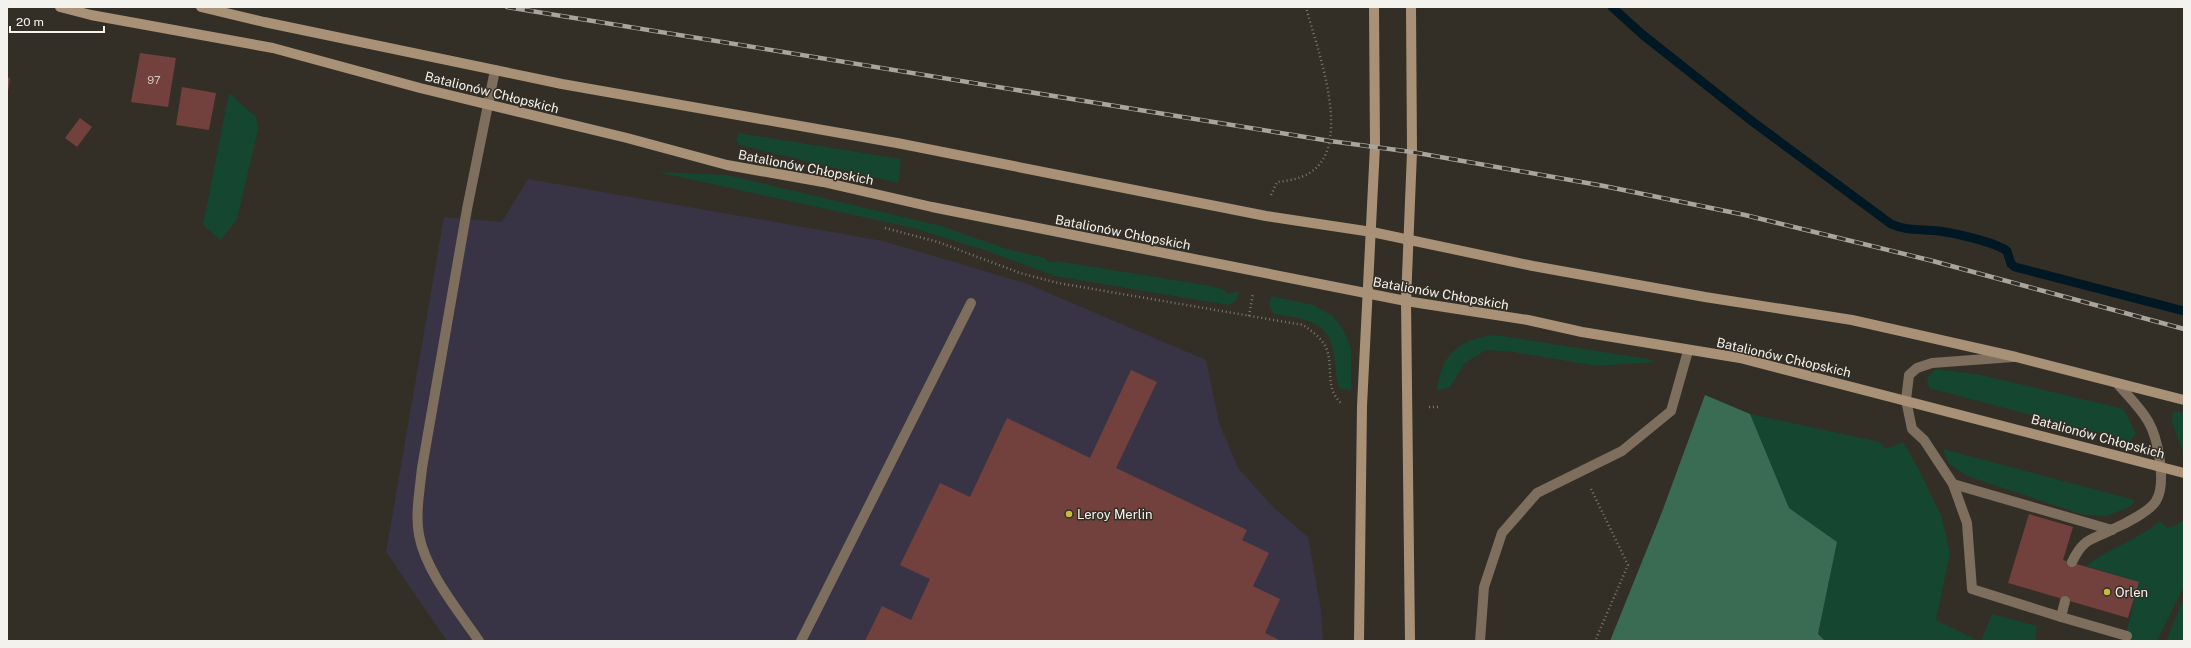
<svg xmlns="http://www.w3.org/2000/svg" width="2191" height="648" font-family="'Public Sans',sans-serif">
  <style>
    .commercial { fill: #383445 }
    .green { fill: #15462f }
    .forest { fill: #3a6c53 }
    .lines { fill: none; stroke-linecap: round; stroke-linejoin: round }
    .stream { stroke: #001724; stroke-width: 9 }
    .building { fill: #72413d }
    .path { stroke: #7c7971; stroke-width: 2.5; stroke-dasharray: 1 3; stroke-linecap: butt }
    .service { stroke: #7d6e5d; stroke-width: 10 }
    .secondary { stroke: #a89176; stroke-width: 10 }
    .rail-casing { stroke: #a8a59e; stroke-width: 4.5 }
    .rail { stroke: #332f26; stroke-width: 3; stroke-dasharray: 9; stroke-linecap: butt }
    .poi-dot { fill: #c5bc3d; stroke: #332f26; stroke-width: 1.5 }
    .labels { text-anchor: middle; stroke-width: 3; stroke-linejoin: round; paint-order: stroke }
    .number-label { font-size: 11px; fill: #d4c6c0 }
    .street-label { font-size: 13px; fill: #f4f2ec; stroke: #332f26 }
    .poi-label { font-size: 13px; fill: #f4f2ec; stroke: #332f26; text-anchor: start }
  </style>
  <rect width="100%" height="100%" fill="#332f26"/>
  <!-- commercial -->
  <polygon class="commercial" points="528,179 883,241 1025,283 1206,360 1219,423 1238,468 1274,508 1308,537 1321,610 1323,641 447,641 386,552 444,217 502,222"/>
  <!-- green -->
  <g class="green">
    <polygon points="229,93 256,117 258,130 237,219 221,240 203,225"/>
    <polygon points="738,133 901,159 898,183 739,145 736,140"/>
    <polygon points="657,172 727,175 941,226 1007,249 1045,258 1047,261 1053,262 1057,261 1205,285 1223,289 1227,294 1239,291 1236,301 1228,305 1055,276 981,249 913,228"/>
    <path d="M1271 296 1313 305 1333 316 1344 331 1351 349V390L1340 389C1334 376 1337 363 1333 349 1326 319 1299 318 1274 314L1269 306Z"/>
    <path d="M1495 335 1648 359 1656 362 1597 366 1513 352 1486 350 1465 363 1450 387 1437 391C1440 355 1460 338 1495 335Z"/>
    <polygon points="1936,369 1981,375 2124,409 2136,434 2130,441 1929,388 1927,378"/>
    <polygon points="2173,411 2184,413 2184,454 2172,422"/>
    <polygon points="1750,414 1880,442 1885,449 1903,442 1918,468 1941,515 1950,553 1936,620 1979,641 1825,641 1818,634 1837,542 1789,508"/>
    <polygon points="1943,449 2135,500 2131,506 2107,516 2084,515 1967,476 1949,464"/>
    <path d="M2160 521 2168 528 2184 521V586L2157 641H2124L2139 582 2086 566C2109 548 2138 540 2160 521Z"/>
    <polygon points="2184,598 2184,641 2166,641"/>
    <polygon points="1992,614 2037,626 2035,641 1981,641"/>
  </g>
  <!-- forest -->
  <polygon class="forest" points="1705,395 1750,414 1789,508 1837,542 1818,634 1825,641 1610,641 1662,512"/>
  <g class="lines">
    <!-- stream -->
    <path class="stream" d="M1612 7 1643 35 1753 122 1891 224C1906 231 1922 229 1939 231 1954 233 1995 242 2007 251L2011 264 2015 267 2184 311"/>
  </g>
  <!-- building -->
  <g class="building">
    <polygon points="140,53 176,58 168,107 131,102"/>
    <polygon points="7,77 10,78 8,92 7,92"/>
    <polygon points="182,87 216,93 209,130 176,125"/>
    <polygon points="80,118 92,127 77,147 65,138"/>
    <polygon points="1131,370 1157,382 1116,468 1247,530 1242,540 1269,553 1253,586 1280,599 1265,633 1281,641 865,641 882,606 911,620 930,579 900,565 940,483 970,497 1007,418 1090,458"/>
    <polygon points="2029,514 2073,527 2063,560 2139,582 2128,618 2008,583"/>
  </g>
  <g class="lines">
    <!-- path -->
    <g class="path">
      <path d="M1271 195 1277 182C1285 181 1294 180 1301 177 1360 156 1316 48 1306 7"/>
      <path d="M885 228 938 242 1020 273 1058 283 1303 325C1312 331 1323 339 1327 350 1333 368 1325 388 1341 403"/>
      <polyline points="1249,316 1253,293"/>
      <polyline points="1429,407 1438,407"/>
      <polyline points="1591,489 1628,565 1595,641"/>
    </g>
    <!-- service -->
    <g class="service">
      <polyline points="2013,357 1932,363 1917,368 1909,375 1906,400 1912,429 1924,440 1953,484 1967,523 1972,589 2061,617 2065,601"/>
      <polyline points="1953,484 2112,530"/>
      <path d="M2072 562C2084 537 2091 541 2113 529 2125 524 2150 511 2156 501 2167 483 2158 438 2148 421 2140 407 2127 395 2117 383"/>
      <polyline points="2061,617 2127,636"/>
      <path d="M479 641C458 610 426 572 419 535 415 514 420 489 422 468L467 209 495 70"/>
      <polyline points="801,641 971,303"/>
      <polyline points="1480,641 1484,587 1502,533 1537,493 1622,451 1671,411 1688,351"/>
    </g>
    <!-- secondary -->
    <g class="secondary">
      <polyline points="60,7 91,15 273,48 420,88 627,138 727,165 823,182 932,207 1406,301 1528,320 1582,332 1740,358 2184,473"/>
      <polyline points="201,7 264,22 562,84 897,143 1266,216 1372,232 1533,266 1705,297 1852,320 2016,357 2184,400"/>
      <polyline points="1359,641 1362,406 1375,146 1374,7"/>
      <polyline points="1410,641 1406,301 1412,152 1411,7"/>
    </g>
    <!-- rail casing -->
    <g class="rail-casing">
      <polyline id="rail" points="507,7 1330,141 1412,152 1604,186 1745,215 1929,260 2184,329"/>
    </g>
    <!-- rail -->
    <use href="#rail" class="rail"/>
  </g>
  <!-- markers -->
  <g class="poi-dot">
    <circle cx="1069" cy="514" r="4"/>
    <circle cx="2107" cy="592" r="4"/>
  </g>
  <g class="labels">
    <!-- number labels -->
    <g class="number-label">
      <text x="154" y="84">97</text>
    </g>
    <!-- street labels -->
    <g class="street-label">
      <text transform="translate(492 92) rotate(14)" y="5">Batalionów Chłopskich</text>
      <text transform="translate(806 167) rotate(11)" y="5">Batalionów Chłopskich</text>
      <text transform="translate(1123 232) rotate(11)" y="5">Batalionów Chłopskich</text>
      <text transform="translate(1441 293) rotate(10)" y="5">Batalionów Chłopskich</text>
      <text transform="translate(1784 357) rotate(13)" y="5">Batalionów Chłopskich</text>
      <text transform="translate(2098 436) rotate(15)" y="5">Batalionów Chłopskich</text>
    </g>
    <!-- poi labels -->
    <g class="poi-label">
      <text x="1077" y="519">Leroy Merlin</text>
      <text x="2115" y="597">Orlen</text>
    </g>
  </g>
  <!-- border -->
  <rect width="2191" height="648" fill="none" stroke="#f4f2ec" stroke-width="16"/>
  <!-- scale -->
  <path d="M10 26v6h94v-6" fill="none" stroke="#f4f2ec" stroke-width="2"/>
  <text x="16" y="26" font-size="12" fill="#f4f2ec" stroke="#332f26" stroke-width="3" paint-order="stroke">20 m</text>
</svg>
